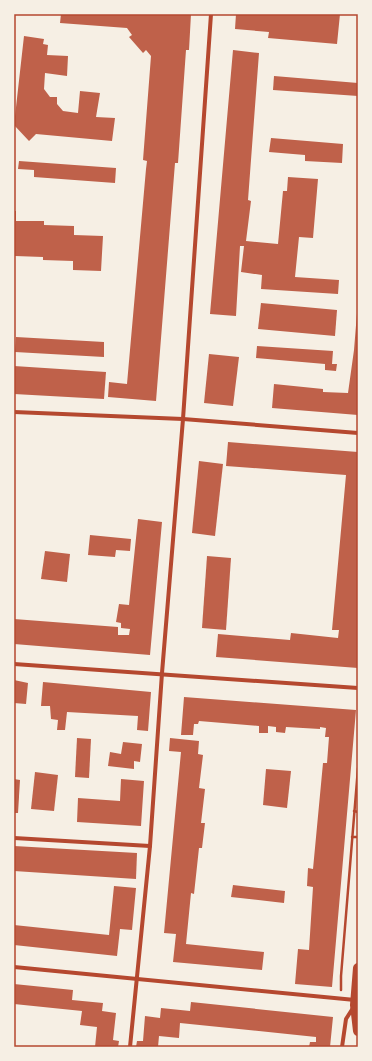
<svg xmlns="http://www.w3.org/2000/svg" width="372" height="1061" font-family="Inter,sans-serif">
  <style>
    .building { fill: #bf614a }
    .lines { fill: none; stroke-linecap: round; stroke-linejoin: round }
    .path { stroke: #b5482f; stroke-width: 2.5 }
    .minor { stroke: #b5482f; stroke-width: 4 }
    .primary { stroke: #b5482f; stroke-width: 10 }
    .neatline { fill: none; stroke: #b5482f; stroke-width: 1.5 }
  </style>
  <rect width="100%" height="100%" fill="#f6efe4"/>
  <!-- building -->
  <g class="building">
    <polygon points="61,14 191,14 189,50 186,50 178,163 175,163 156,401 108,397 109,382 127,384 146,169 147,161 143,160 151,56 146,50 143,53 129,37 132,35 127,28 60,23"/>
    <polygon points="236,14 340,14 337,44 268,38 269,32 235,29"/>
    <polygon points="24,36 44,39 43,44 48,45 47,55 68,56 67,76 45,73 44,89 50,97 57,97 57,104 63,111 78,113 80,91 100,93 96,117 115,118 112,141 36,134 29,141 14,125"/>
    <polygon points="233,50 259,53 248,200 251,201 246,241 278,244 283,191 287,191 288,177 318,179 313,238 299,237 295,277 339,280 338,294 261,289 262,275 241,272 244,246 240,246 236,316 210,314"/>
    <polygon points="274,76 358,83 358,96 273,90"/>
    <polygon points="271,138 343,144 342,163 305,161 305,155 269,152"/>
    <polygon points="19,161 116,168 115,183 34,177 34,170 18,169"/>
    <polygon points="14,211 16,211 16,221 44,221 44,225 74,226 74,235 103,236 101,271 73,270 73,261 43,260 43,257 15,256"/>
    <polygon points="261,303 337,310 335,336 258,329"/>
    <polygon points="357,313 358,415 272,408 274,384 323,389 323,392 348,393 354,350"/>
    <polygon points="16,337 104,342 104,357 15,352"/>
    <polygon points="257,346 333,351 332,364 337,364 336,371 325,370 325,364 256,358"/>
    <polygon points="209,354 239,357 233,406 204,403"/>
    <polygon points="14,366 106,372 104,399 14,394"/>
    <polygon points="228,442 358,452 358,668 216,657 218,634 290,640 291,633 338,638 339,630 332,630 346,475 226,466"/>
    <polygon points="199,461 223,464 215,536 192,533"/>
    <polygon points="138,519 162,522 150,655 14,644 14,619 118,627 118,635 129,635 130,629 121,628 121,623 116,622 119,604 129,605"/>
    <polygon points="90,535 131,539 130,551 116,550 115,557 88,555"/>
    <polygon points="45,551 70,554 67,582 41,579"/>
    <polygon points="207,556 231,558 226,630 202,628"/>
    <polygon points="14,680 28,683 26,704 14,703"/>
    <polygon points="43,682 151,692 148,731 137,730 138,716 67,712 65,730 57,730 58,720 51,719 50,706 41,706"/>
    <polygon points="184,697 356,710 332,987 295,984 298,949 309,950 313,887 307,886 308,868 313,869 323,763 327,763 329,737 325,737 326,728 320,727 320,729 286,727 285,733 276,732 276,727 268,726 268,733 259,733 259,726 199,721 198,724 194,724 193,735 181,735"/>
    <polygon points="77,738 91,739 89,778 75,777"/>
    <polygon points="170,738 199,741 198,754 203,755 199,788 205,789 201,823 205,823 202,848 199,848 194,894 191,893 186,944 264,952 262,970 173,962 176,934 164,933 181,752 169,751"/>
    <polygon points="123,742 142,744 140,762 134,761 134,769 108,766 110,752 121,754"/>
    <polygon points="266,769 291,771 287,808 263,805"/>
    <polygon points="35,772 58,775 54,811 31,809"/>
    <polygon points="14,779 20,780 18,813 14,813"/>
    <polygon points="121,779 144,781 141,826 77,822 78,798 120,801"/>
    <polygon points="14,846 137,853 136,879 14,871"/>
    <polygon points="233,885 285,891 284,903 231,897"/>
    <polygon points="114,886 136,888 132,930 120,929 117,956 14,945 14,925 109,935"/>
    <polygon points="14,984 73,990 72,1000 103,1003 102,1011 116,1013 113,1040 119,1041 118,1047 95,1047 97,1027 80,1025 82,1011 14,1004"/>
    <polygon points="191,1002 333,1017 330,1047 309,1047 310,1042 316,1042 316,1037 180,1023 179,1038 159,1036 158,1047 136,1047 137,1041 143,1041 145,1016 160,1018 161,1008 190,1011"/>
  </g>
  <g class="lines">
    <!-- path -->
    <g class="path">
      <polyline points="354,811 358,812"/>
      <polyline points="352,837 358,837"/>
      <polyline points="341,990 341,976 358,768"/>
    </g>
    <!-- minor -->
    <g class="minor">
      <polyline points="14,412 183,419 358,433"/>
      <polyline points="14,664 358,688"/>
      <polyline points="14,838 150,846"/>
      <polyline points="14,967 355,1000"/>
      <polyline points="130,1047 150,846 162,673 183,419 211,14"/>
      <polyline points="342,1047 346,1019 353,1008"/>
    </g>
    <!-- primary -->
    <polyline class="primary" points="358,968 355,1005 358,1031"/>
  </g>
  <!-- border -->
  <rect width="372" height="1061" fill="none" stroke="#f6efe4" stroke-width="30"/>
  <rect x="15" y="15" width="342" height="1031" class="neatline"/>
</svg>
